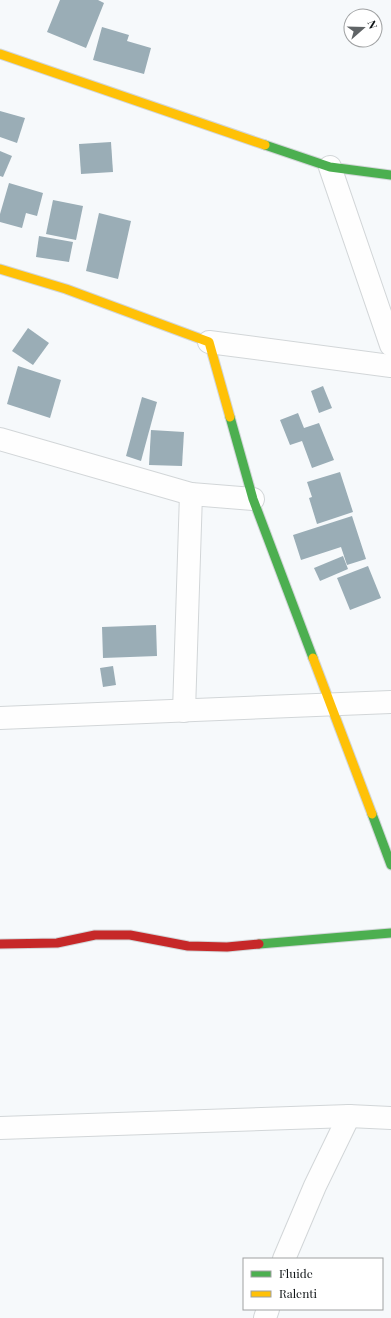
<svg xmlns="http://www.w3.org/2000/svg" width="391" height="1318" font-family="'Playfair Display',serif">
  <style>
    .building { fill: #9aadb6 }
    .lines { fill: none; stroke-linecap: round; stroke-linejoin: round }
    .street-casing { stroke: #d2d6d8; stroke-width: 24 }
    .fast-casing { stroke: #d2d6d8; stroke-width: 11 }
    .slow-casing { stroke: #d2d6d8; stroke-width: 11 }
    .jam-casing { stroke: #d2d6d8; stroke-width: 11 }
    .street { stroke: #fefefe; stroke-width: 22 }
    .fast { stroke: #4caf50; stroke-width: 9 }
    .slow { stroke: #ffc107; stroke-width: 9 }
    .jam { stroke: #c62828; stroke-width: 9 }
  </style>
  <rect width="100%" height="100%" fill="#f6f9fb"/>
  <!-- building -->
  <g class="building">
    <polygon points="60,0 98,0 104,3 86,48 47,32"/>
    <polygon points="102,27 129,35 127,41 151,48 144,74 93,60"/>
    <polygon points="0,111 25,118 17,143 0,137"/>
    <polygon points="111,142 113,172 81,174 79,144"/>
    <polygon points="0,151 12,156 3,177 0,176"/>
    <polygon points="9,183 43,193 37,216 26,213 22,228 0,222 0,214"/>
    <polygon points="53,200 83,206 76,240 46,234"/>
    <polygon points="99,213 131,221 118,279 86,271"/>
    <polygon points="39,236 73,242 69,262 36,257"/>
    <polygon points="28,328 49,343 33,365 12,351"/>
    <polygon points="18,366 61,380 50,418 7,404"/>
    <polygon points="323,386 332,408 319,413 311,391"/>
    <polygon points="142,397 157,402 141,461 126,456"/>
    <polygon points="298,413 304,428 319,423 334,460 312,468 302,441 290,445 280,420"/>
    <polygon points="151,430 184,432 182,466 149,465"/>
    <polygon points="340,472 353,512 317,524 309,498 312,497 307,482"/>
    <polygon points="352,516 366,559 347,565 341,547 301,560 293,535"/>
    <polygon points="343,556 348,569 320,581 314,568"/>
    <polygon points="368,566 381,598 350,610 337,578"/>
    <polygon points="156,625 157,656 103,658 102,627"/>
    <polygon points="113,666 116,685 103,687 100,668"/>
  </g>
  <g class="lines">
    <!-- street casing -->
    <g class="street-casing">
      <g id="street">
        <polyline points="330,167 391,345"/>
        <polyline points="209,342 391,366"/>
        <polyline points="0,439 191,494 253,499"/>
        <polyline points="184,711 191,494"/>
        <polyline points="0,718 391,702"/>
        <polyline points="0,1128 349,1116 391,1118"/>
        <polyline points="284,1259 315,1186 349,1116"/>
        <polyline points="265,1318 268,1309"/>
      </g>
    </g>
    <!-- fast casing -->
    <g class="fast-casing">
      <g id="fast">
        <polyline points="265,145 330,167 391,175"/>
        <polyline points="230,417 253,499 313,658"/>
        <polyline points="372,814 391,865"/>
        <polyline points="259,944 391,933"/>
      </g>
    </g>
    <!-- slow casing -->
    <g class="slow-casing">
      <g id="slow">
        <polyline points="0,54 265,145"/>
        <polyline points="0,269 66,289 209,342 230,417"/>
        <polyline points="313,658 372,814"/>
      </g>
    </g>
    <!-- jam casing -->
    <g class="jam-casing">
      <polyline id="jam" points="0,944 57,943 95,935 130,935 188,946 227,947 259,944"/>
    </g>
    <!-- street -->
    <use href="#street" class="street"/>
    <!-- fast -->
    <use href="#fast" class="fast"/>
    <!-- slow -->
    <use href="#slow" class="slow"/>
    <!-- jam -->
    <use href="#jam" class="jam"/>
  </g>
  <!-- legend -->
  <rect x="243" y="1258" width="140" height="52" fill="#ffffff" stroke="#9fa1a2"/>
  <rect x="251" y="1271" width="20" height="6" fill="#4caf50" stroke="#9fa1a2"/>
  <text x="279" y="1278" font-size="12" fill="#0f1416">Fluide</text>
  <rect x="251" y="1291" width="20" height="6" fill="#ffc107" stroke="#9fa1a2"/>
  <text x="279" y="1298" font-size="12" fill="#0f1416">Ralenti</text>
  <!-- north arrow -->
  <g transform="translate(363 28) rotate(70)"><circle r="19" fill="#ffffff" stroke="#9fa1a2"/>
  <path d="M0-3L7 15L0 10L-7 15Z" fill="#606466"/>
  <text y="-6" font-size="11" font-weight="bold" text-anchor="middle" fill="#0f1416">N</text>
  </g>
</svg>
